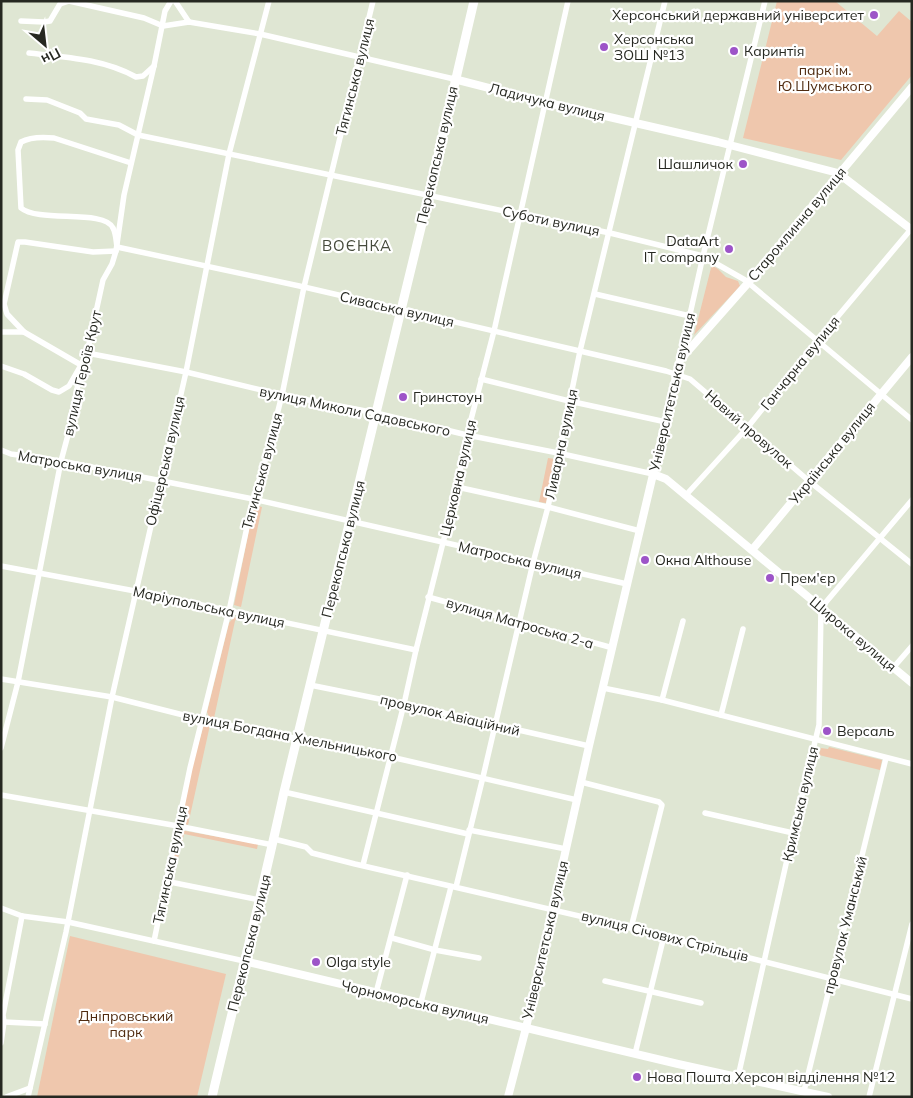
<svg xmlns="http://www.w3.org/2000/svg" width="913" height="1098" font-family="Mulish,sans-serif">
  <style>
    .green { fill: #efc7ad }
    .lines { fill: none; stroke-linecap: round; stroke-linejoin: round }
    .street { stroke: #fff; stroke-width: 5.5 }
    .secondary { stroke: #fff; stroke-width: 8 }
    .primary { stroke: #fff; stroke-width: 9 }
    .poi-dot { fill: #9d54c8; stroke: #fff; stroke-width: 2 }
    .labels { text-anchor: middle; stroke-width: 4.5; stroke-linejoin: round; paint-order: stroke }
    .poi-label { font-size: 14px; fill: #262821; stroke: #fff; text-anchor: start }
    .park-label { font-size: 14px; fill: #502c11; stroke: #fff }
    .street-label { font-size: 14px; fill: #262821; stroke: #fff }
    .neighbourhood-label { font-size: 15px; letter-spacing: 1px; fill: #464b3c; stroke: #fff }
  </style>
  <rect width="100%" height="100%" fill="#dfe6d3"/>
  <!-- green -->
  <g class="green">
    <polygon points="777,1 835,1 877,36 899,11 912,22 912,75 841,160 743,138"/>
    <polygon points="713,266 718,269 726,277 738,281 740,286 694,335 711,268"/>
    <polygon points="548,458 555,459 546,503 539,502"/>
    <polygon points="254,505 262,507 241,607 234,605"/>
    <polygon points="234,617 237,618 235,621 214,718 209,717 207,712 229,623"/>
    <polygon points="204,724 210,725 188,825 181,823 192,767"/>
    <polygon points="829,747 882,760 880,770 819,755 821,748 828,749"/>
    <polygon points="180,830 258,844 257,849 184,834 173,878 168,878"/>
    <polygon points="70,936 226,974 197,1097 37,1097"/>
  </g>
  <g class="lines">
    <!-- street -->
    <g class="street">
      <polyline points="175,1 189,22"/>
      <polyline points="21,21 44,22 50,21 60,4 69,1 144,18 163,26 189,22 260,34 454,79"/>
      <path d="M29 53C65 57 104 59 136 77L143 76 154 66"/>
      <polyline points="26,99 47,100 80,113 86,119 119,125 138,135 610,233 703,256 745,280 912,420"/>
      <path d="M131 163 54 138C44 137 30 137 21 142L18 150 21 208C39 223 104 209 113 228 116 233 116 241 117 247L304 287 666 371 690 379 809 481 912 564"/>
      <polyline points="595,294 690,316"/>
      <polyline points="1,332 24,332 81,365 69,386 59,392 52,390 24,374 1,366"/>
      <polyline points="24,332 7,314 4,304 18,242 25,242 93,252 116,251"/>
      <polyline points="87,353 186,372 282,395 376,413 467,435 558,453 653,474"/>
      <polyline points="680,359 703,256 765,1"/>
      <polyline points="481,379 569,401 666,422"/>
      <polyline points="1,450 11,454 61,461 253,499 627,584"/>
      <polyline points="457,487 548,507 640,531"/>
      <polyline points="686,495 747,428 818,340 912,228"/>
      <polyline points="1,566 135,591 416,650"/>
      <polyline points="428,597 613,648"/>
      <polyline points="893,668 912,646"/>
      <polyline points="1,679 112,697 203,720 391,757 577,800"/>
      <polyline points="310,685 404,704 589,746"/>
      <polyline points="603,688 662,700 912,764"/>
      <polyline points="662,700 683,621"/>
      <polyline points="721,715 743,629"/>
      <polyline points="1,748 18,682 61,461 72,420 81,365 87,353 103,280 112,264 116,251 124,195 154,66 165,11 171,1"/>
      <polyline points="581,782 659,802 662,805 631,928"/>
      <polyline points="284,792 468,834"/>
      <polyline points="1,795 178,826 273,845"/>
      <polyline points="705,813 793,833"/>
      <polyline points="469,830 566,849"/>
      <polyline points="274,839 306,847 312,853 355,864 631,928 912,999"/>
      <polyline points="363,865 404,704 416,650 457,487 467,435 494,331 568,1"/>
      <polyline points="165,881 260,900"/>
      <polyline points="456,887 483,777 533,563 548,507 580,351 665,1"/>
      <polyline points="1,908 22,916 68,922 244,961"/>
      <polyline points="392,938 435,950 479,958"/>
      <polyline points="154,941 190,768 229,611 253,499 266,458 282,395 304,287 373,1"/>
      <polyline points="605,981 701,1003"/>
      <polyline points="376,993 407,875"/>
      <polyline points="421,1002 451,887"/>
      <polyline points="4,1022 45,1024"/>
      <polyline points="1,1043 4,1022 3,1015 22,916"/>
      <polyline points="635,1054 664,936"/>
      <polyline points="738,1077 793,833 819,725 821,608 912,500"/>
      <polyline points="804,1091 886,758"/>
      <polyline points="6,1097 30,1088"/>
      <polyline points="28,1097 66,932 112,697 186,372 229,154 269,1"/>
      <polyline points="869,1097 912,924"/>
    </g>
    <!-- secondary -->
    <g class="secondary">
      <polyline points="454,79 544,102 718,142 838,173 912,230"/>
      <polyline points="653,474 666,479 912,683"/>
      <polyline points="752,550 912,357"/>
      <polyline points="244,961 678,1064 828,1097"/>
      <polyline points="508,1097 526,1028 589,746 680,360 748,283 912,87"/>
    </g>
    <!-- primary -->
    <path class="primary" d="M212 1097C236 995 262 894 284 792L427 203 474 1"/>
  </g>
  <!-- markers -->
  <g class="poi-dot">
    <circle cx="874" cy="15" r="5"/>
    <circle cx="604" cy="47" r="5"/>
    <circle cx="734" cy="51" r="5"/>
    <circle cx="743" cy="164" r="5"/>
    <circle cx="729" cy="249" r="5"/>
    <circle cx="403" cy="397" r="5"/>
    <circle cx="645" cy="560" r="5"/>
    <circle cx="770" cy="578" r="5"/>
    <circle cx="827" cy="731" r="5"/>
    <circle cx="316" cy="962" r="5"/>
    <circle cx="637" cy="1077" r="5"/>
  </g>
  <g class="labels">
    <!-- poi labels -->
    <g class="poi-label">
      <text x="864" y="20" text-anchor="end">Херсонський державний університет</text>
      <text x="614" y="44">Херсонська<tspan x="614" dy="16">ЗОШ №13</tspan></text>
      <text x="744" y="56">Каринтія</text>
      <text x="733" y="169" text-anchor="end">Шашличок</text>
      <text x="719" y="246" text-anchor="end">DataArt<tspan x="719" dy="16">IT company</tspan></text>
      <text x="413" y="402">Гринстоун</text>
      <text x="655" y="565">Окна Althouse</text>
      <text x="780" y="583">Прем'єр</text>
      <text x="837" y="736">Версаль</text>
      <text x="326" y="967">Olga style</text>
      <text x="647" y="1082">Нова Пошта Херсон відділення №12</text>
    </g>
    <!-- park labels -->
    <g class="park-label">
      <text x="825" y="75">парк ім.<tspan x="825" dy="16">Ю.Шумського</tspan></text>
      <text x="126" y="1021">Дніпровський<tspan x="126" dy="16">парк</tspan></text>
    </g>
    <!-- street labels -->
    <g class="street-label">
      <text transform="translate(355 77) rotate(-76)" y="5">Тягинська вулиця</text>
      <text transform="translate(547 102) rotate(14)" y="5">Ладичука вулиця</text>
      <text transform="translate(437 155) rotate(-77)" y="5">Перекопська вулиця</text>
      <text transform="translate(551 221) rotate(12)" y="5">Суботи вулиця</text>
      <text transform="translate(797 224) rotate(-50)" y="5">Старомлинна вулиця</text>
      <text transform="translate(397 309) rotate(13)" y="5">Сиваська вулиця</text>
      <text transform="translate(800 363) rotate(-51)" y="5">Гончарна вулиця</text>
      <text transform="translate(82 373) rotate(-77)" y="5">вулиця Героїв Крут</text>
      <text transform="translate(672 392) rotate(-77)" y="5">Університетська вулиця</text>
      <text transform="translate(355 411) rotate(12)" y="5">вулиця Миколи Садовського</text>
      <text transform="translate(749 429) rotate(41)" y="5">Новий провулок</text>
      <text transform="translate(561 444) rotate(-78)" y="5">Ливарна вулиця</text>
      <text transform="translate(832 453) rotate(-51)" y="5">Українська вулиця</text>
      <text transform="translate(165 461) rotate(-77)" y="5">Офіцерська вулиця</text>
      <text transform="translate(80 466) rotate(10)" y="5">Матроська вулиця</text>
      <text transform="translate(262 471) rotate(-75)" y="5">Тягинська вулиця</text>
      <text transform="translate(458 478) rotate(-77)" y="5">Церковна вулиця</text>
      <text transform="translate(343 549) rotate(-76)" y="5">Перекопська вулиця</text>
      <text transform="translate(520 560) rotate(13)" y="5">Матроська вулиця</text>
      <text transform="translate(209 607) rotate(12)" y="5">Маріупольська вулиця</text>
      <text transform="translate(520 623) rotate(16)" y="5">вулиця Матроська 2-а</text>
      <text transform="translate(853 634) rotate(40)" y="5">Широка вулиця</text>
      <text transform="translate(450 715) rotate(13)" y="5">провулок Авіаційний</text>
      <text transform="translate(290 736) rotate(11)" y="5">вулиця Богдана Хмельницького</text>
      <text transform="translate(800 804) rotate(-77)" y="5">Кримська вулиця</text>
      <text transform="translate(170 865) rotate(-78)" y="5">Тягинська вулиця</text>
      <text transform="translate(845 925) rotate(-76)" y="5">провулок Уманський</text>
      <text transform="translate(665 936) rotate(14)" y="5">вулиця Січових Стрільців</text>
      <text transform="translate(545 940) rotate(-77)" y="5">Університетська вулиця</text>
      <text transform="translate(249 943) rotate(-76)" y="5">Перекопська вулиця</text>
      <text transform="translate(415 1002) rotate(13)" y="5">Чорноморська вулиця</text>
    </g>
    <!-- neighbourhood labels -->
    <g class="neighbourhood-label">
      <text x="357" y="251">ВОЄНКА</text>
    </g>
  </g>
  <!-- border -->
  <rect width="913" height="1098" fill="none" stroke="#262821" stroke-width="5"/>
  <!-- north arrow -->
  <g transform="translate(45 45) rotate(152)" stroke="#ffffff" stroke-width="4" paint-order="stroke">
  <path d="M0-4L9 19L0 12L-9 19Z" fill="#262821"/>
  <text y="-8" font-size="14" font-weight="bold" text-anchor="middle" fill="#262821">Пн</text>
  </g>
</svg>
